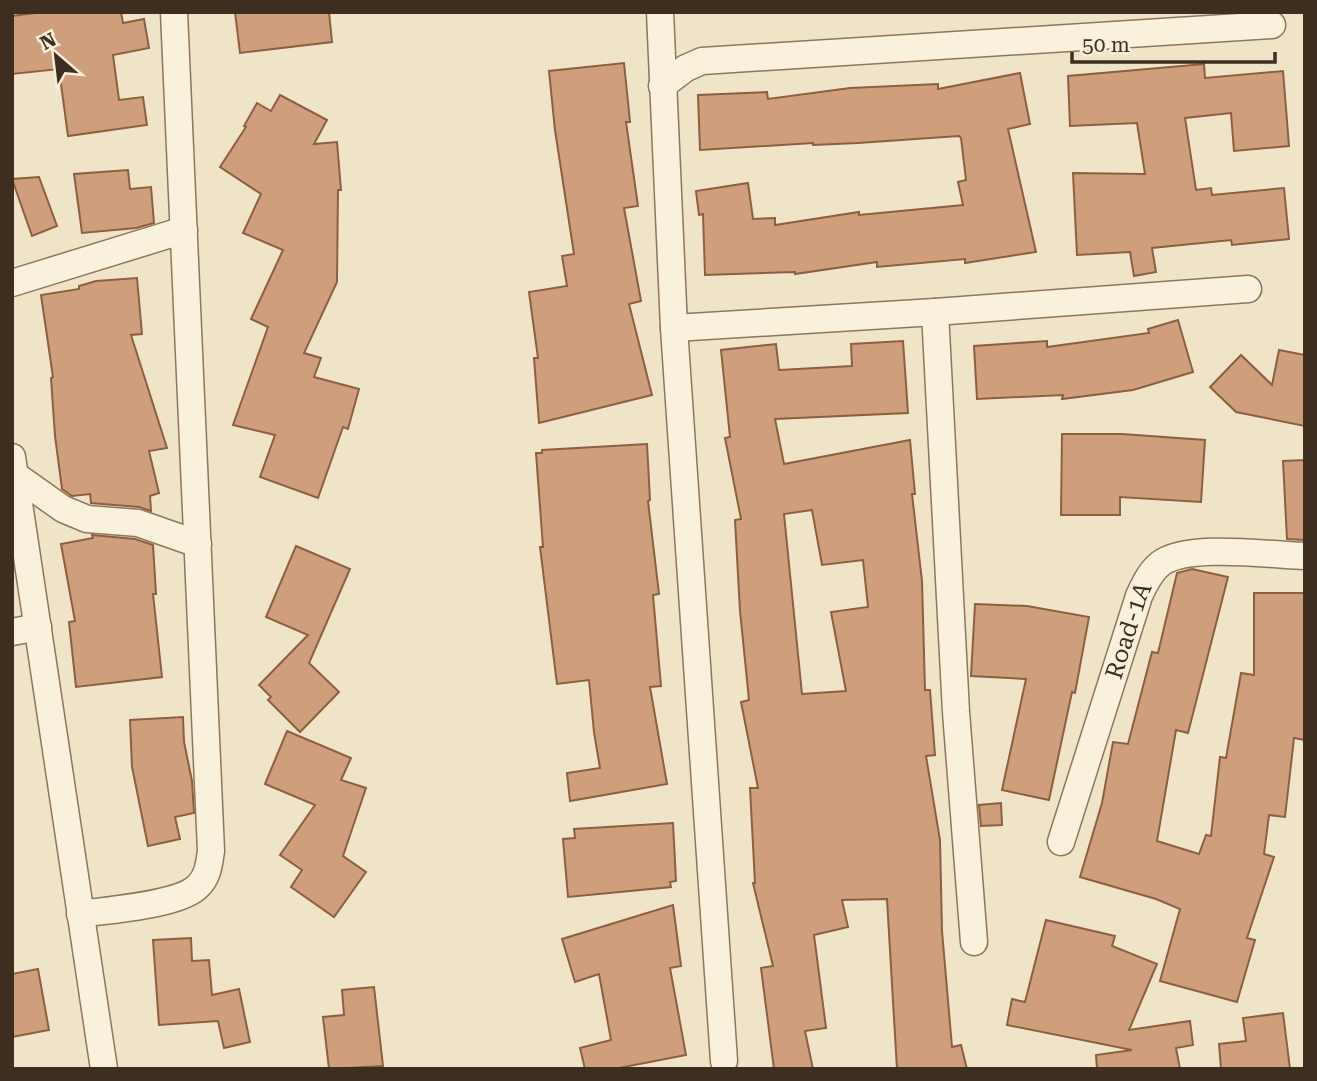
<svg xmlns="http://www.w3.org/2000/svg" width="1317" height="1081" font-family="'Roboto Serif',serif">
  <style>
    .building { fill: #cf9f7d; stroke: #8d5f41; stroke-width: 2; fill-rule: evenodd }
    .lines { fill: none; stroke-linecap: round; stroke-linejoin: round }
    .minor-casing { stroke: #8d765c; stroke-width: 29 }
    .minor { stroke: #faf1dc; stroke-width: 26 }
    .labels { text-anchor: middle; stroke-width: 7; stroke-linejoin: round; paint-order: stroke }
    .street-label { font-size: 24px; fill: #3d2e20; stroke: #f7eed8 }
  </style>
  <rect width="100%" height="100%" fill="#f0e4c8"/>
  <!-- building -->
  <g class="building">
    <polygon points="43,12 121,12 123,23 144,19 149,48 113,55 119,100 143,97 147,125 68,136 59,69 12,74 12,16"/>
    <polygon points="235,12 329,12 332,42 240,53"/>
    <polygon points="624,63 630,122 626,122 638,206 624,208 641,301 629,304 652,395 539,423 534,358 538,358 529,292 567,286 562,256 574,254 555,130 549,71"/>
    <polygon points="1204,64 1205,78 1283,71 1289,146 1234,151 1231,113 1185,118 1196,190 1211,188 1212,195 1284,188 1289,239 1232,245 1231,240 1152,248 1156,272 1134,276 1130,252 1077,255 1073,173 1145,174 1137,123 1070,126 1068,76"/>
    <polygon points="1020,73 1030,124 1008,129 1036,252 965,263 965,259 877,267 877,262 795,274 795,272 705,275 703,214 699,215 696,191 748,183 753,219 775,218 775,225 859,212 859,215 963,205 958,182 966,180 961,138 959,136 858,143 813,145 813,143 700,150 698,95 767,92 768,99 850,88 938,84 938,89"/>
    <polygon points="280,95 327,120 314,144 337,142 341,190 338,190 337,282 304,353 321,358 314,377 359,389 348,429 343,427 318,498 260,477 275,435 233,425 268,327 251,319 283,250 243,233 261,194 220,167 246,127 244,126 257,103 271,111"/>
    <polygon points="128,170 130,189 151,187 154,223 136,228 82,233 74,174"/>
    <polygon points="39,177 57,226 32,236 12,179"/>
    <polygon points="137,278 142,334 131,335 167,448 149,451 159,493 150,496 151,511 139,507 91,503 90,494 72,496 62,489 55,436 51,378 53,377 41,295 79,289 79,286 96,281"/>
    <polygon points="1178,320 1193,372 1133,390 1062,399 1063,395 977,399 974,346 1047,341 1047,347 1149,333 1148,329"/>
    <path d="M903 341 908 413 775 419 784 464 910 440 915 494H912L922 581 925 690H930L935 755 926 756 940 840 942 931 952 1047 961 1045 967 1069H897L887 899 842 900 848 927 814 935 826 1028 805 1031 813 1069H774L761 968 773 966 753 883H755L750 788H758L741 702 749 700 740 611 735 520 741 519 725 438 730 437 721 350 776 344 779 370 852 366 851 344ZM812 510 822 565 863 560 868 607 831 612 846 691 802 694 784 514Z"/>
    <polygon points="1279,350 1305,355 1305,426 1236,412 1210,387 1241,355 1272,385"/>
    <polygon points="1062,434 1122,434 1205,440 1201,502 1120,497 1120,515 1061,515"/>
    <polygon points="647,444 650,500 648,501 659,594 653,595 661,686 650,687 667,784 570,801 567,773 600,768 594,732 589,680 557,684 540,547 543,547 536,453 542,453 542,450"/>
    <polygon points="1305,460 1305,540 1287,539 1283,461"/>
    <polygon points="92,535 135,539 153,545 156,594 153,594 162,677 76,687 69,622 75,621 61,544 93,538"/>
    <polygon points="296,546 350,569 309,663 339,692 300,732 268,700 271,697 259,685 308,635 266,617"/>
    <polygon points="1192,569 1228,577 1188,733 1176,730 1157,841 1199,854 1206,835 1211,836 1220,757 1226,758 1241,673 1254,675 1254,593 1305,593 1305,740 1294,738 1285,817 1269,815 1264,854 1274,857 1247,938 1255,940 1237,1002 1160,981 1180,909 1156,899 1080,877 1102,803 1113,742 1128,744 1152,652 1158,653 1177,573"/>
    <polygon points="975,604 1027,606 1089,617 1075,693 1072,692 1049,800 1002,790 1026,679 971,676"/>
    <polygon points="183,717 184,742 192,781 194,813 175,817 180,839 148,846 132,767 130,720"/>
    <polygon points="287,731 351,758 341,780 366,788 343,856 366,872 334,917 291,887 302,870 280,855 315,805 265,784"/>
    <polygon points="1001,803 1002,825 981,826 979,805"/>
    <polygon points="673,823 676,881 670,882 671,887 568,897 563,839 575,838 574,829"/>
    <polygon points="673,905 681,966 670,968 686,1055 614,1069 585,1069 580,1048 611,1040 599,974 575,982 562,939"/>
    <polygon points="1046,920 1115,936 1112,946 1157,964 1129,1030 1190,1021 1193,1045 1176,1048 1180,1069 1097,1069 1096,1055 1132,1050 1007,1025 1012,999 1025,1002"/>
    <polygon points="191,938 192,961 209,960 212,995 239,989 250,1042 224,1048 218,1021 159,1025 153,940"/>
    <polygon points="38,969 49,1030 12,1037 12,974"/>
    <polygon points="374,987 383,1066 329,1069 323,1017 344,1015 342,990"/>
    <polygon points="1283,1013 1290,1069 1221,1069 1219,1044 1246,1041 1243,1018"/>
  </g>
  <g class="lines">
    <!-- minor casing -->
    <g class="minor-casing">
      <g id="minor">
        <polyline points="660,12 674,328 724,1061"/>
        <polyline points="662,86 686,68 702,61 1272,25"/>
        <polyline points="12,283 184,230"/>
        <polyline points="935,312 956,712 974,942"/>
        <polyline points="674,328 935,312 1248,289"/>
        <polyline points="12,457 104,1069"/>
        <polyline points="15,475 63,509 87,519 138,523 198,544"/>
        <polyline points="12,632 38,627"/>
        <path id="s1" d="M1061 842 1139 596C1144 585 1150 572 1160 564 1187 543 1269 555 1305 556"/>
        <path d="M80 914C107 910 181 905 198 886 208 877 209 864 211 851L174 12"/>
      </g>
    </g>
    <!-- minor -->
    <use href="#minor" class="minor"/>
  </g>
  <g class="labels">
    <!-- street labels -->
    <g class="street-label">
      <text dy="8" stroke="none"><textPath href="#s1" startOffset="222">Road-1A</textPath></text>
    </g>
  </g>
  <!-- border -->
  <rect width="1317" height="1081" fill="none" stroke="#3d2e20" stroke-width="28"/>
  <!-- north arrow -->
  <g transform="translate(56 56) rotate(332)" stroke="#f7eed8" stroke-width="5" paint-order="stroke">
  <path d="M0-5L12 26L0 18L-12 26Z" fill="#3d2e20"/>
  <text y="-10" font-size="19" font-weight="bold" text-anchor="middle" fill="#3d2e20">N</text>
  </g>
  <!-- scale -->
  <path d="M1072 52v10h203v-10" fill="none" stroke="#3d2e20" stroke-width="3.5"/>
  <text x="1082" y="52" font-size="21" fill="#3d2e20" stroke="#f7eed8" stroke-width="5" paint-order="stroke">50 m</text>
</svg>
